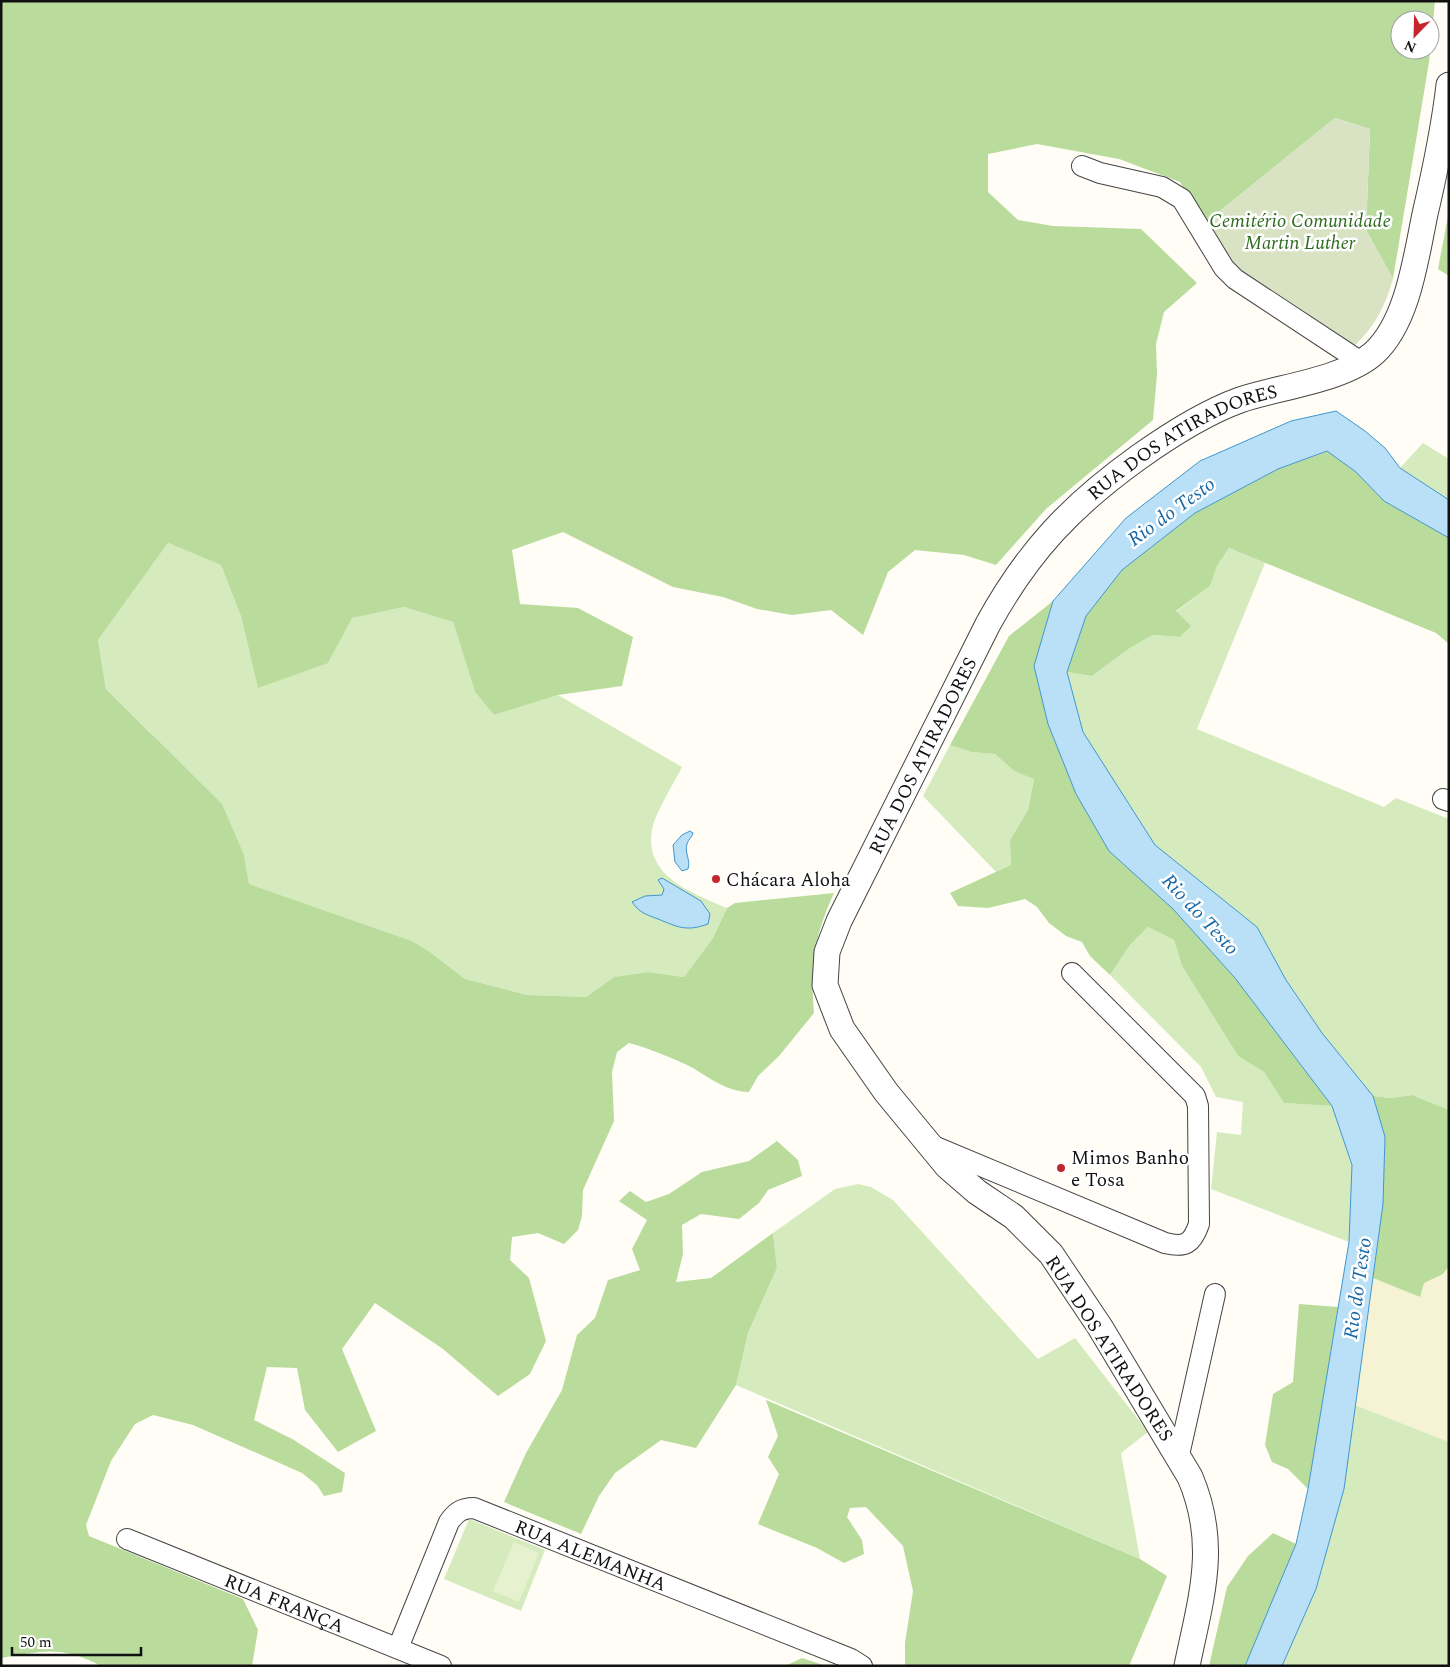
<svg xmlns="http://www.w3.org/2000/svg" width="1450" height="1667" font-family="Spectral,serif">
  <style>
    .farmland { fill: #f6f3d4 }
    .green { fill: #d5ebbd }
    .forest { fill: #b9dc9c; fill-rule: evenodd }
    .cemetery { fill: #d9e3c4 }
    .pitch { fill: #e6f2cf }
    .water { fill: #b9e0f7; stroke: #3f96cf }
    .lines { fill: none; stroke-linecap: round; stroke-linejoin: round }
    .minor-casing { stroke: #444; stroke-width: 22 }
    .tertiary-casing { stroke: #444; stroke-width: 27 }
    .minor { stroke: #fff; stroke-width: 20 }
    .tertiary { stroke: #fff; stroke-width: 25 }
    .poi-dot { fill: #c4262e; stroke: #fff; stroke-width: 2 }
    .labels { text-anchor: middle; stroke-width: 5; stroke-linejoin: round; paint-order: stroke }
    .park-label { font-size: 19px; font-style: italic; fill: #2f6b1f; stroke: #fff }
    .street-label { font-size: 19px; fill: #111; stroke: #fff }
    .poi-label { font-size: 19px; fill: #111; stroke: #fff; text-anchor: start }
    .water-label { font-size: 20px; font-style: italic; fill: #1768a6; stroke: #fff }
  </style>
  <rect width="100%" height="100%" fill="#fffdf5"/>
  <!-- farmland -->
  <polygon class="farmland" points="1449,1266 1449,1442 1355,1405 1373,1278 1420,1297 1423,1283 1443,1274"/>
  <!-- green -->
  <g class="green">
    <polygon points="1423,443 1449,459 1449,500 1400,468"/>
    <path d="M168 543 221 565 242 619 328 663 351 618 404 607 453 622 475 692 494 715 558 695 682 767C674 783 654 815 652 830 644 877 693 893 727 908L713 938 684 977 648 972 614 977 586 997 527 995 465 979 430 952 412 941 249 884 244 855 150 732 106 689 98 640Z"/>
    <polygon points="1229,548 1265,563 1197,729 1384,807 1396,798 1449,819 1449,1110 1412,1095 1391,1098 1373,1096 1322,1033 1286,980 1257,927 1155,845 1083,732 1067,672 1092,676 1130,648 1153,635 1180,637 1176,612 1210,586 1217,566"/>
    <polygon points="950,745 971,752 995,754 1014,771 1034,778 1028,810 1010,840 1011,865 996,872 923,796"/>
    <polygon points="1148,927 1174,940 1182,966 1238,1056 1264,1072 1284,1103 1332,1106 1352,1165 1349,1242 1211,1189 1217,1132 1241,1135 1243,1102 1216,1097 1201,1067 1110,975 1130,945"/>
    <polygon points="858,1184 871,1187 893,1200 1038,1359 1075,1338 1148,1432 1121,1453 1140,1559 736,1385 748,1333 777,1268 773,1233 835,1189"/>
    <polygon points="1355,1405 1449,1442 1449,1666 1282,1666 1316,1589 1344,1489"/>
    <polygon points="469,1519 545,1550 521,1611 444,1579"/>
  </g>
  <!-- forest -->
  <g class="forest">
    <path d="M1 1H1435L1429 62 1393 279 1366 230 1370 129 1335 118 1205 223 1180 182 1119 159 1037 144 988 154V192L1018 220 1053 226 1141 229 1197 283 1164 312 1156 344 1157 374 1153 420 1046 509 996 565 964 555 915 550 888 572 863 635 831 610 792 615 757 609 723 597 673 587 563 532 512 550 520 604 578 608 633 637 622 686 558 695 494 715 475 692 453 622 404 607 352 618 328 663 258 688 242 619 221 565 168 543 98 640 106 689 222 804 244 855 249 884 412 941 430 952 465 979 527 995 586 997 614 977 648 972 684 977 713 938 727 908 735 903 834 893C814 937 810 965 814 1013L779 1056 758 1076 749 1092C722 1091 708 1075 685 1064 667 1056 648 1048 629 1043L617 1052 612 1072 614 1121 583 1190 582 1216 578 1230 564 1244 538 1233 512 1237 510 1260 529 1278 546 1341 530 1374 498 1396 443 1349 375 1303 342 1349 376 1431 338 1452 305 1410 297 1368 267 1367 254 1420 294 1440 345 1473 342 1492 324 1496 317 1485 302 1473 193 1425 153 1415 135 1424 111 1461 86 1525 89 1536 243 1599 258 1630 252 1666H101C63 1645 42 1651 1 1658ZM1400 20H1430V50H1400Z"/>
    <polygon points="1449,211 1449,276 1438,269"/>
    <polygon points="1328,451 1356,472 1384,501 1449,538 1449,644 1436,633 1229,548 1217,566 1210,586 1176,611 1191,626 1180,637 1153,635 1130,648 1092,676 1067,672 1086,616 1122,570 1195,513 1278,469"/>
    <polygon points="1053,601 1034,666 1048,724 1076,794 1109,851 1173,909 1235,978 1332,1106 1284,1103 1264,1072 1238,1056 1182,966 1174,940 1148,927 1130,945 1110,975 1090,956 1082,942 1066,936 1049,923 1037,907 1025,899 988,908 958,906 950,893 1011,865 1010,840 1028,810 1034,779 1014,771 995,754 971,752 950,745 1009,636"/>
    <polygon points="1412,1095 1449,1110 1449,1266 1443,1274 1424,1283 1420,1297 1373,1278 1383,1204 1385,1137 1373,1096 1391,1098"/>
    <polygon points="777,1141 798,1160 802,1176 768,1190 759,1203 739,1219 701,1214 682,1225 683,1254 676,1282 711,1278 773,1233 777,1268 748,1333 736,1385 696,1448 661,1440 615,1473 599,1496 581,1534 504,1502 526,1453 562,1390 577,1335 595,1318 608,1280 640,1270 632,1249 647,1220 619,1201 630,1191 646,1202 669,1194 702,1172 749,1161"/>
    <polygon points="1299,1304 1338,1307 1308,1489 1288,1469 1272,1462 1265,1445 1273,1394 1293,1382"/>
    <polygon points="766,1400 1140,1559 1167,1576 1129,1666 905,1666 905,1643 913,1591 903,1546 866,1507 850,1508 847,1517 862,1540 864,1554 844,1563 817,1548 758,1524 779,1474 768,1457 778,1436"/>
    <polygon points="1273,1533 1296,1544 1245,1666 1209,1666 1227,1587 1248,1556"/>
    <polygon points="802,1658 826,1666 785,1666"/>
  </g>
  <!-- cemetery -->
  <path class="cemetery" d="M1335 118 1370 129 1366 230 1393 279C1385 306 1375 327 1354 346L1229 264 1205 223Z"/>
  <!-- pitch -->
  <polygon class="pitch" points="514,1542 539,1553 519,1602 493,1591"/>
  <!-- water -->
  <g class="water">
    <polygon points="1336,411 1365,431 1385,448 1400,468 1449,500 1449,538 1384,501 1356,472 1327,451 1278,469 1195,513 1122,570 1086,616 1067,672 1083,732 1155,845 1257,927 1286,980 1322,1033 1373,1096 1385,1137 1383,1204 1344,1489 1316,1589 1282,1666 1245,1666 1296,1544 1308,1489 1349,1242 1352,1165 1332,1106 1235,978 1173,909 1109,851 1076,794 1048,724 1034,666 1053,601 1126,518 1200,461 1291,421"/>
    <path d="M690 831 693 833C692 838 688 839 687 844 684 852 691 860 688 869L682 871 675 862 673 845 682 835Z"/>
    <path d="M662 878 701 901 710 914 708 924C686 932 678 927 658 919 645 914 640 913 632 902L645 896 662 895 664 889 658 880Z"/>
  </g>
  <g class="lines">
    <!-- minor casing -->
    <g class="minor-casing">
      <g id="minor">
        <polyline points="1082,166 1100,173 1162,187 1182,199 1224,268 1235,279 1361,362"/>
        <polyline points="1443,799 1449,801"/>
        <path d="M931 1145 1165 1243C1185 1248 1192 1244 1199 1224L1198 1106 1195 1096 1072 973"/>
        <polyline points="1179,1455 1215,1294"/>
        <path id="s1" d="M127 1539 441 1666"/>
        <path id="s2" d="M398 1648 449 1522C456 1512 462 1508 474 1508L851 1659 862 1666"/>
      </g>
    </g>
    <!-- tertiary casing -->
    <g class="tertiary-casing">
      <g id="tertiary">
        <path id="s3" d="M1187 1666C1201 1597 1219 1545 1190 1477L1100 1327 1051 1254 1014 1217 977 1192 947 1166 886 1092 842 1029 825 985 827 952 839 921 988 624C1028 551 1072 505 1139 457 1170 435 1204 413 1240 400 1278 387 1344 380 1374 353 1408 322 1416 257 1425 214 1435 171 1444 129 1449 85"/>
      </g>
    </g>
    <!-- minor -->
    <use href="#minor" class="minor"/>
    <!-- tertiary -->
    <use href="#tertiary" class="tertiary"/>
  </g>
  <!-- markers -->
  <g class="poi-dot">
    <circle cx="716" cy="879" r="5"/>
    <circle cx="1061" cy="1168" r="5"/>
  </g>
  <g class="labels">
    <!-- park labels -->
    <g class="park-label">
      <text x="1300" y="227">Cemitério Comunidade<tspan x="1300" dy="22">Martin Luther</tspan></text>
    </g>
    <!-- street labels -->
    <g class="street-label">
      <text dy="7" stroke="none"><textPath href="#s3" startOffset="1484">RUA DOS ATIRADORES</textPath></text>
      <text dy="7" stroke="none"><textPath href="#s3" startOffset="1064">RUA DOS ATIRADORES</textPath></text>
      <text transform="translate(1110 1348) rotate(57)" y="7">RUA DOS ATIRADORES</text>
      <text dy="7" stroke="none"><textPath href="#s2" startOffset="292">RUA ALEMANHA</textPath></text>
      <text dy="7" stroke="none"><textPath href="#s1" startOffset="170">RUA FRANÇA</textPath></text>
    </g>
    <!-- poi labels -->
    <g class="poi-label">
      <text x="726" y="886">Chácara Aloha</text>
      <text x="1071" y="1164">Mimos Banho<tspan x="1071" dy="22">e Tosa</tspan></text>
    </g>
    <!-- water labels -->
    <g class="water-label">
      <text transform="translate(1171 511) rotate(-36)" y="7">Rio do Testo</text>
      <text transform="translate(1201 914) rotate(47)" y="7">Rio do Testo</text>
      <text transform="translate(1357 1288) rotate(-82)" y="7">Rio do Testo</text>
    </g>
  </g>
  <!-- border -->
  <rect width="1450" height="1667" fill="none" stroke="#111111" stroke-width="5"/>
  <!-- north arrow -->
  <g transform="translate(1415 35) rotate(203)"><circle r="24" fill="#ffffff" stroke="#a0a0a0"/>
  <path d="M0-4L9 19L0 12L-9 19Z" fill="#c4262e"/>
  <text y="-8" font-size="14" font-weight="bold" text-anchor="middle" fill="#111111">N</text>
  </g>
  <!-- scale -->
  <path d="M12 1647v8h129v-8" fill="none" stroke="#111111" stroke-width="2.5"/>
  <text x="20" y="1647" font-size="15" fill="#111111" stroke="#ffffff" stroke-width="4" paint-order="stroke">50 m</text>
</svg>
